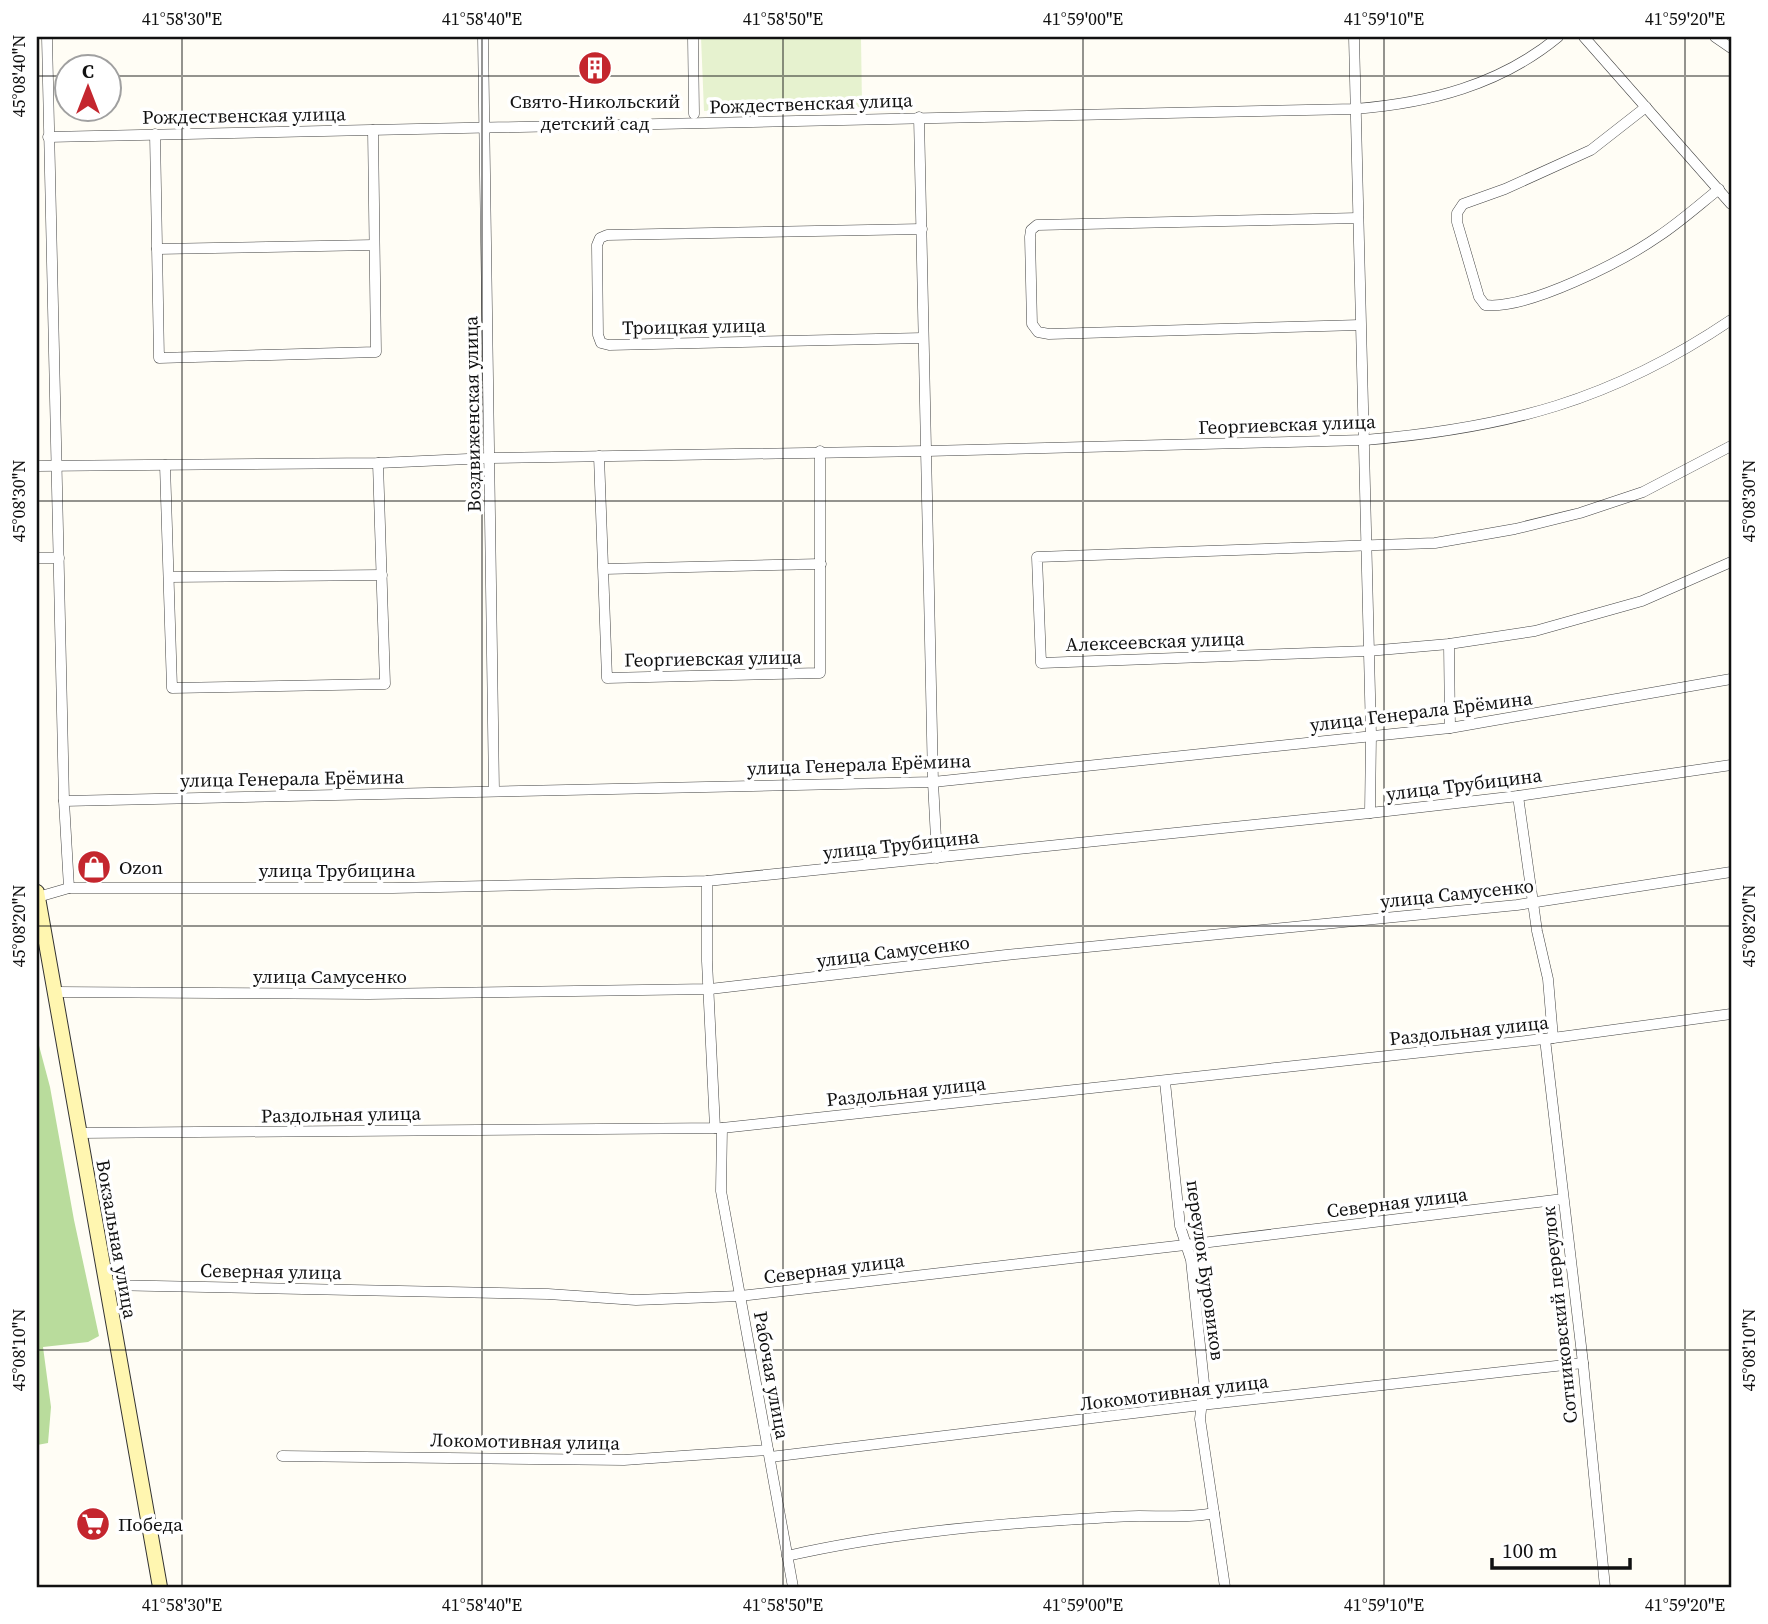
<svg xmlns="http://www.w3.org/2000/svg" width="1768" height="1624" font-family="'Source Serif 4',serif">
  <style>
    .forest { fill: #b9dc9c }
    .pitch { fill: #e6f2cf }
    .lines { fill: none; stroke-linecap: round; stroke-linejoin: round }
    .minor-casing { stroke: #444; stroke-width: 11 }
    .secondary-casing { stroke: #333; stroke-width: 16 }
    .minor { stroke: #fff; stroke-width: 10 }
    .secondary { stroke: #fff6b0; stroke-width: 14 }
    .ticks { fill: none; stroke: #111; stroke-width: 2; stroke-opacity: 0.45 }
    .labels { text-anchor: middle; stroke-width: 7; stroke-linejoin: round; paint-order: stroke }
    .poi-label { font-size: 19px; fill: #111; stroke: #fff; text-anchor: start }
    .street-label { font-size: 19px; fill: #111; stroke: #fff }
    .neatline { fill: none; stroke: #111; stroke-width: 2.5 }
    .ticks-label { font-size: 18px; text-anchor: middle; fill: #111 }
  </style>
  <rect width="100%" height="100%" fill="#fffdf5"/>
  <!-- forest -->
  <polygon class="forest" points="37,1038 50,1087 74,1220 99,1336 88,1342 43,1347 51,1407 48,1443 37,1445"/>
  <!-- pitch -->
  <polygon class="pitch" points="701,37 861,37 862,107 704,111"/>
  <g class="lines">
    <!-- minor casing -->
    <g class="minor-casing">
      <g id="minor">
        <polyline points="483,37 494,791"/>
        <polyline points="693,37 694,114"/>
        <polyline points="1354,37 1371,735 1370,813"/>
        <polyline points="1584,37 1731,204"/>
        <polyline points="1715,37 1731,48"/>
        <path d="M1646 107 1591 150 1505 189 1463 204 1457 213V222L1479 297 1485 305C1528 310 1623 261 1659 236 1680 222 1699 205 1719 189"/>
        <polyline points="919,117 933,782 937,858"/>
        <polyline points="155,134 159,358 376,352 373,130"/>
        <path d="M48 137 1355 109C1429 103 1500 85 1558 37"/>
        <polyline points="1358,218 1037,225 1031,230 1030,237 1032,324 1038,332 1049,334 1360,325"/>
        <polyline points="922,229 607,235 600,238 597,245 598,335 601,343 609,345 923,338"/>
        <polyline points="157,249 374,245"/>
        <polyline points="1731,446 1643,492 1580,513 1515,529 1435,543 1037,557 1041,663 1368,651 1449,644 1535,631 1642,601 1731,562"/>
        <polyline points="599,456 607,678 820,673 820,451"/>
        <polyline points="165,465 172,688 385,684 378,463"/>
        <path d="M37 466 378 463 490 458 927 451 1365 440C1507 428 1611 401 1731 320"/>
        <polyline points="37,558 59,558"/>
        <polyline points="604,569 821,564"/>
        <polyline points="169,577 382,575"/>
        <polyline points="1449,644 1450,728"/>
        <polyline points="1518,796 1537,931 1548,979 1553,1038"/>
        <polyline points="64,801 933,782 1450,728 1731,679"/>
        <polyline points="707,881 707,961 715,1128"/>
        <polyline points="69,888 393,888 707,881 1370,813 1518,796 1731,765"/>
        <polyline points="38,897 69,888 64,801 47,37"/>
        <polyline points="55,992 369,994 710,989 1006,955 1517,905 1731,872"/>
        <polyline points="1545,1039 1583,1363 1605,1587"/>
        <polyline points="1165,1082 1180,1226 1191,1260 1204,1383 1200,1419 1225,1587"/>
        <polyline points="722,1128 721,1191 793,1587"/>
        <polyline points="79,1133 722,1128 1553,1038 1731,1014"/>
        <polyline points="105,1285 548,1294 636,1300 740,1296 1185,1245 1563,1199"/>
        <polyline points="282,1456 624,1460 768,1450"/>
        <polyline points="770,1457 1201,1405 1583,1363"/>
        <path d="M787 1556C883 1534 983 1525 1080 1519 1100 1518 1120 1516 1139 1516 1164 1516 1190 1518 1214 1513"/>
      </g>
    </g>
    <!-- secondary casing -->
    <g class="secondary-casing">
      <polyline id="secondary" points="37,892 160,1587"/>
    </g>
    <!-- minor -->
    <use href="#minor" class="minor"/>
    <!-- secondary -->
    <use href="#secondary" class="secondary"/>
  </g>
  <!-- ticks -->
  <path class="ticks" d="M182 37V1587M482 37V1587M783 37V1587M1083 37V1587M1384 37V1587M1685 37V1587M37 76H66M108 76H1731M37 501H1731M37 926H1731M37 1350H1731"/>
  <!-- icons -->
  <defs>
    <g id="building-disc" transform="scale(1.75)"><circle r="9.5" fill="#c4262e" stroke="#fff"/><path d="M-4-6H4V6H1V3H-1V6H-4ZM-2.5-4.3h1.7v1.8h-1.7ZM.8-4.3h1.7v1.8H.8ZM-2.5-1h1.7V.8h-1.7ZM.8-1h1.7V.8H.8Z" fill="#fff"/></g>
    <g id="shop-disc" transform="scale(1.75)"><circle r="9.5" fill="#c4262e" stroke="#fff"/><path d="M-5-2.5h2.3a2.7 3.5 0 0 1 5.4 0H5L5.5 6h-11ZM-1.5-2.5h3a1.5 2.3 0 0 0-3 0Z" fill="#fff"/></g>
    <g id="supermarket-disc" transform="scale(1.75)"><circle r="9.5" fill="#c4262e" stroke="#fff"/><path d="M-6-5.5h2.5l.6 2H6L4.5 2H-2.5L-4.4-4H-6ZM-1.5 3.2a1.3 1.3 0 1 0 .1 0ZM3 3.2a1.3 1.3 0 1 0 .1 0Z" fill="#fff"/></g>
  </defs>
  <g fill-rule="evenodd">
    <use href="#building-disc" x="595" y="68"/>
    <use href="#shop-disc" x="94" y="867"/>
    <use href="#supermarket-disc" x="93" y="1524"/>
  </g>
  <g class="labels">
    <!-- poi labels -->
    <g class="poi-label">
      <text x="595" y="108" text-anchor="middle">Свято-Никольский<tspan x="595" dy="22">детский сад</tspan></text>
      <text x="119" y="874">Ozon</text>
      <text x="118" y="1531">Победа</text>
    </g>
    <!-- street labels -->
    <g class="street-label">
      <text transform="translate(811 103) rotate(-2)" y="7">Рождественская улица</text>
      <text transform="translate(244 115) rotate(-1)" y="7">Рождественская улица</text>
      <text transform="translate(694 326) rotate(-1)" y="7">Троицкая улица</text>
      <text transform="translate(472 414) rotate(-91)" y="7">Воздвиженская улица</text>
      <text transform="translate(1287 424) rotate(-2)" y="7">Георгиевская улица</text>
      <text transform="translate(1155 641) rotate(-2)" y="7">Алексеевская улица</text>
      <text transform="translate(713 658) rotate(-1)" y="7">Георгиевская улица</text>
      <text transform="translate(1421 711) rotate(-7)" y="7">улица Генерала Ерёмина</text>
      <text transform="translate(859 764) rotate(-2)" y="7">улица Генерала Ерёмина</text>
      <text transform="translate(292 778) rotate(-1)" y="7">улица Генерала Ерёмина</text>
      <text transform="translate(1464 784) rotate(-7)" y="7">улица Трубицина</text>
      <text transform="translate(901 844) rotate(-6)" y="7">улица Трубицина</text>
      <text x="337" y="877">улица Трубицина</text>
      <text transform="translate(1457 893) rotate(-6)" y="7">улица Самусенко</text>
      <text transform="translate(893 951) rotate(-7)" y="7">улица Самусенко</text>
      <text x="330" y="983">улица Самусенко</text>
      <text transform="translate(1469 1030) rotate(-6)" y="7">Раздольная улица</text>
      <text transform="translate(906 1091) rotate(-6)" y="7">Раздольная улица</text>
      <text transform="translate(341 1114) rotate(-1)" y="7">Раздольная улица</text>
      <text transform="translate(1397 1202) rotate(-7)" y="7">Северная улица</text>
      <text transform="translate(117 1239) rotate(80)" y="7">Вокзальная улица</text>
      <text transform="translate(834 1268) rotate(-7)" y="7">Северная улица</text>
      <text transform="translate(1206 1270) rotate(82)" y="7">переулок Буровиков</text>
      <text transform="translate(271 1271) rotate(1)" y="7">Северная улица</text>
      <text transform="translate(1559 1315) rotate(-96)" y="7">Сотниковский переулок</text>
      <text transform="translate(772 1375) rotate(80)" y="7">Рабочая улица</text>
      <text transform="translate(1174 1392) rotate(-7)" y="7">Локомотивная улица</text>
      <text transform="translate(525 1441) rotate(1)" y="7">Локомотивная улица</text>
    </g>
  </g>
  <!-- border -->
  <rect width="1768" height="1624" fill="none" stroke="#ffffff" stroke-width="77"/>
  <!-- north arrow -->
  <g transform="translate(88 88)"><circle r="33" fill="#ffffff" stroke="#a0a0a0" stroke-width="2"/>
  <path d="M0-5L12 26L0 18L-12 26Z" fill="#c4262e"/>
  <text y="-10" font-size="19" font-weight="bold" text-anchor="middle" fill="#111111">С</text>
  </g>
  <!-- scale -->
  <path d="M1492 1558v10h138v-10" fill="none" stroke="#111111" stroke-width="3.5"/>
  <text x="1502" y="1558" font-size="21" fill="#111111" stroke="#ffffff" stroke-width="5" paint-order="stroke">100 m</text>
  <rect x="38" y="38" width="1692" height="1548" class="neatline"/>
  <g class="ticks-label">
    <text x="182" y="25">41°58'30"E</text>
    <text x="482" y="25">41°58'40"E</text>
    <text x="783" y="25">41°58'50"E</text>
    <text x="1083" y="25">41°59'00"E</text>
    <text x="1384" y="25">41°59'10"E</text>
    <text x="1685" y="25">41°59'20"E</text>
    <text transform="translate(19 76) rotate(-90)" y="6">45°08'40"N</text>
    <text transform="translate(19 501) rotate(-90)" y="6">45°08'30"N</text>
    <text transform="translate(1749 501) rotate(-90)" y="6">45°08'30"N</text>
    <text transform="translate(19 926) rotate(-90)" y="6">45°08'20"N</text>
    <text transform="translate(1749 926) rotate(-90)" y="6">45°08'20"N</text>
    <text transform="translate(19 1350) rotate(-90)" y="6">45°08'10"N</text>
    <text transform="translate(1749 1350) rotate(-90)" y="6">45°08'10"N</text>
    <text x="182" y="1611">41°58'30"E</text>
    <text x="482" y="1611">41°58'40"E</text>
    <text x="783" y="1611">41°58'50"E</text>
    <text x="1083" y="1611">41°59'00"E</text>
    <text x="1384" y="1611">41°59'10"E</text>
    <text x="1685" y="1611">41°59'20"E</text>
  </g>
</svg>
